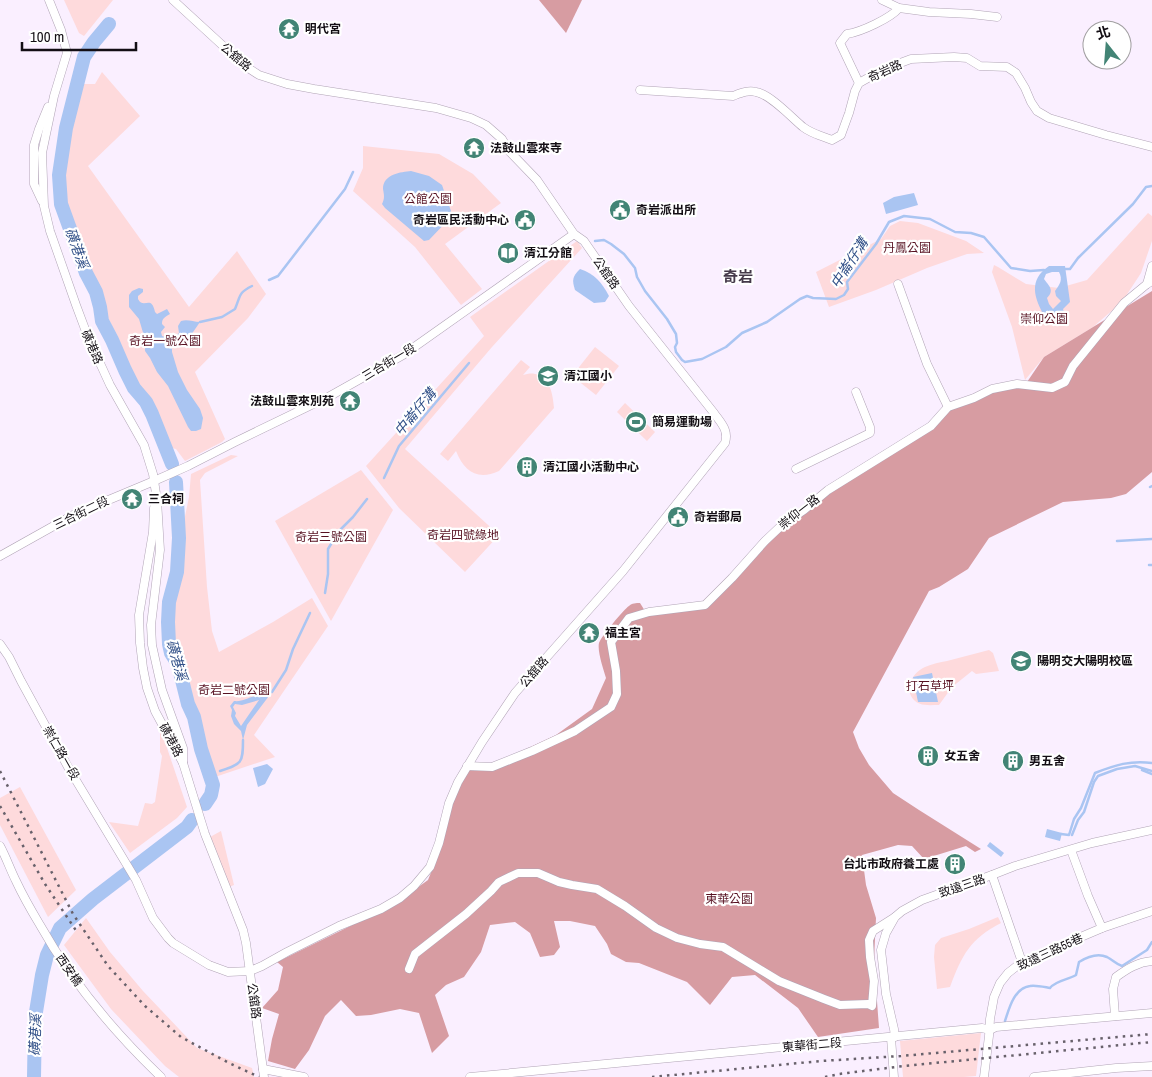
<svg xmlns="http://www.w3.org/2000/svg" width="1152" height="1077" font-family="'Archivo Narrow','Noto Sans TC',sans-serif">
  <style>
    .green { fill: #fedadc }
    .forest { fill: #d79ca2 }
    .water { fill: #aac5f2; fill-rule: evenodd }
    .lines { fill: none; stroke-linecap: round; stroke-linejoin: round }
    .stream { stroke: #aac5f2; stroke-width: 2.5 }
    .river { stroke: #aac5f2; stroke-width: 14 }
    .minor-casing { stroke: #b1a4b6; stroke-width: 9 }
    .minor { stroke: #fff; stroke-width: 8 }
    .rail { stroke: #68616b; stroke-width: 2.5; stroke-dasharray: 2.5 5; stroke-linecap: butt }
    .labels { text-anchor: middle; stroke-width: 4.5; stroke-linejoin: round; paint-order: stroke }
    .poi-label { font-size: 12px; font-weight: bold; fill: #130e14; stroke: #fff; text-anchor: start }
    .street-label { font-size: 12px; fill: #130e14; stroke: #fff }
    .park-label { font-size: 12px; fill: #571121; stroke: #fff }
    .water-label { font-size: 14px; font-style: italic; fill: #304f87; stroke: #fff }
    .quarter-label { font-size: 15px; font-weight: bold; fill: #443949; stroke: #fff }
  </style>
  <rect width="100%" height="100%" fill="#faefff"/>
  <!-- green -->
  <g class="green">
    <polygon points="64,0 113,0 84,36 79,33"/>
    <path d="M102 72 140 116 88 166 189 307 237 251 266 294 248 318 195 372 225 439 222 442 185 461 176 449 172 448 153 406 138 385 132 372 117 335 108 318 103 298 101 291 91 276 64 206C58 164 73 123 84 84H95Z"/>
    <polygon points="363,146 439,154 473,174 501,203 445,244 482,289 461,305 415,247 353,191 363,168"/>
    <polygon points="1148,213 1152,216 1152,241 1141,273 1122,302 1093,327 1044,357 1025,380 1012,327 992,272 994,265 998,267 1026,284 1059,288 1087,280"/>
    <polygon points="900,221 918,223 966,241 984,253 967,254 927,268 876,290 829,307 816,272 881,239 890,226"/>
    <polygon points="577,241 582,248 492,347 405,449 499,535 465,572 399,508 366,466 484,336 470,317"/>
    <polygon points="595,347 619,366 596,395 572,376"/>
    <path d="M521 360 530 367 523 375C527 374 531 373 535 374 550 376 553 395 554 408L499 471C477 481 464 471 456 451L448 461 440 454Z"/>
    <polygon points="625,403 655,432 647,441 617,412"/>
    <polygon points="231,455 238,456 205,473 200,480 207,587 212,631 219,652 273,622 312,598 328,626 254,735 275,757 212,778 185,664 174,642 173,621 174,604 179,573 175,561 176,547 183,526 189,497 191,474"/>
    <polygon points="361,470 393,510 331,621 275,521"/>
    <path d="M989 650 993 653 999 671 976 674 972 671 952 687 939 705C928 705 917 707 911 696 906 684 914 672 925 667 932 664 940 662 947 661 961 657 975 654 989 650Z"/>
    <polygon points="160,729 166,745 187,807 177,818 130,853 109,822 138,826 145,803 152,804 155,802 162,756 160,752"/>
    <polygon points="20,787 76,890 48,917 0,825 0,798"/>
    <polygon points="221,831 234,885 229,887 210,837"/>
    <path d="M998 917 1001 923C970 939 962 955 950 987L937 989 934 957 935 945 941 938 969 929Z"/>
    <polygon points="86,918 110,952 143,991 197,1048 252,1068 254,1077 179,1077 165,1066 111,1009 64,945"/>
    <polygon points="981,1033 976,1076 964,1077 903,1077 900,1041"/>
  </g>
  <!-- forest -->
  <g class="forest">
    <polygon points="539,0 582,0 566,33"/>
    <path d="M1152 291V472L1126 494 1111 498 1063 502 989 538 968 569 939 587 929 591 853 732 859 748 869 765 893 793 919 810 981 849 975 852 966 846 924 859 912 846 898 845 862 855 866 885 876 918 874 960 879 1028 818 1037 798 1008 755 975 732 977 710 1005 687 982 639 963 626 962 611 954 607 944 595 926 570 921H554L560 947 554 955 540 957 530 933 515 922 490 925 481 952 464 977 446 985 435 995 449 1036 432 1053 419 1013 400 1009 371 1015 356 1016 341 1000 325 1016 309 1050 295 1069 268 1061 272 1039 279 1014 262 1008 278 990 283 967 277 962 395 904 428 880 443 843 453 802 467 772 475 764 490 766 556 735 592 709 606 678C604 671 597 651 599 643 601 637 624 609 629 606 632 603 636 603 640 603L645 611 701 604 749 559 752 550 773 528 875 460 937 423 948 407 990 392 1025 385 1044 357Z"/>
  </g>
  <!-- water -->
  <g class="water">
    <path d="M411 171 429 176 442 185 451 211 449 219 429 240 424 241 385 208 382 204C385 198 384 195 383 189 383 174 401 172 411 171Z"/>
    <polygon points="914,193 918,205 886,214 883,203 894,197"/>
    <path d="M1049 266H1065L1070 302 1063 309 1065 315 1058 319 1045 317C1034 298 1028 280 1049 266ZM1052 272H1059C1063 280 1060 284 1055 291L1056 296 1061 301 1053 309 1049 304 1047 298C1055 290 1049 286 1044 279L1046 274Z"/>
    <path d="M580 269C595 274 602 283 609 296L605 302 594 303 575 290C572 280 572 277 580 269Z"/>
    <path d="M139 288 143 289V292L138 296V299C144 310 151 294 155 312L157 314 167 309 170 314C165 317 162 318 162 324L165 327 161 332 162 336 172 339 179 333 178 326 181 321C188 319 193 322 200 322L191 335 187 337 181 336 178 338 172 346V352L178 372 187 390 200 409 203 418 201 429 196 431H191L188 427 168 386 157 372 150 358 145 351 144 336 139 319 129 307V295L132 291Z"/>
    <polygon points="932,673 938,702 918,702 913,677"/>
    <path d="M272 692 247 725 243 740 241 731 234 724 231 716 232 710 230 706 234 701C242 702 247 698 255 696 261 695 266 694 272 692ZM259 700 241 726 235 716 236 713 233 707 235 704 242 705Z"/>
    <polygon points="267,764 273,769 265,784 258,787 253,768"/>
    <polygon points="1047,829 1062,833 1060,841 1045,837"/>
    <polygon points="990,842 1004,853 1001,857 987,846"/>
  </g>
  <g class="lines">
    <!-- stream -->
    <g class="stream">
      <polyline points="595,241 604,240 611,244 624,254 635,268 637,277 645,291 667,319 676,334 677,343 675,347 676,352 682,360 685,362 702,359 726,347 742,333 767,322 800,299 807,296 813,298 836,299 844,295 848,289 847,282 876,244 889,222 904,216 930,219 955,232 971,233 984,237 1011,268 1030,271 1044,270"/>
      <polyline points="1062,269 1070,269 1078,258 1133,204 1146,187 1152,186"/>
      <polyline points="269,280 278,276 345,189 353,172"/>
      <path d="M200 322 222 317 235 309C241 295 238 293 252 286"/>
      <polyline points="384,478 399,446 469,363"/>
      <polyline points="1150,487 1152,486"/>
      <polyline points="1117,541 1152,539"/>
      <polyline points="1149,565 1152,565"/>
      <polyline points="325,593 328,574 328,549 339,531 353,517 367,499"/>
      <polyline points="272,692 286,670 293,649 310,613"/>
      <polyline points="1142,770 1152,774"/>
      <path d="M220 771C242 764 243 763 243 740"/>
      <path d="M1061 834 1069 835 1074 819 1081 808 1095 773C1115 765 1131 760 1152 763"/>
      <polyline points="1072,835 1078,820 1084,812 1094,782 1098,776 1117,769 1135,766 1152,771"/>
      <path d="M1005 1021C1009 1009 1014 988 1030 986 1036 985 1044 987 1050 988 1056 980 1068 980 1076 975L1079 962C1087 957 1098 953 1107 957 1113 960 1116 964 1122 966L1147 950 1152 942"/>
    </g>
    <!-- river -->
    <g class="river">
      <polyline points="109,24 94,42 84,57 66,128 59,175 61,204 86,273 96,292 100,307 102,321 112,340 125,370 134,388 146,402 152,414 172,464"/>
      <polyline points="176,482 179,538 177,572 169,602 168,622 169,644 171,653 178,664 188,704 194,717 201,749 213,785 211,795 205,804"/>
      <polyline points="34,1077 35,1018 42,975 47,955 60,928 93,899 187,827 192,820"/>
    </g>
    <!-- minor casing -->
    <g class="minor-casing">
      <g id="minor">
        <polyline points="49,0 61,30 67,53 54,96 42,153 44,206 50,231 76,305 88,337 110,385 144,445 153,474 157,500 160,550 151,625 152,645 162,690 183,748 183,763"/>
        <polyline points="882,0 899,8 929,12 971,14 997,17"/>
        <path d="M859 83 840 43 847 34C861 32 891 18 899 8"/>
        <path d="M640 90 733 96C741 93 748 90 756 92 770 94 792 118 803 127 812 134 822 136 832 140L841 135 849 113 855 91 859 83 884 69 911 59 954 57 967 58 980 66 1007 67 1016 73 1025 88 1031 102 1037 111 1049 118 1106 135 1152 147"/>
        <polyline points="42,201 34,184 34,145 39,129 48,107"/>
        <polyline points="898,284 927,364 948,407"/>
        <polyline points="1147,284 1152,266"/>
        <polyline points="796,469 870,433 870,427 856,392"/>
        <polyline points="154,508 153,532 139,615 140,643 143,668 147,688 155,711 183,763 205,834 243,930 246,943 264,1077"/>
        <polyline points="0,556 75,514 154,481 188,466 235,442 330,396 403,355 574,234"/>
        <path d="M0 644 9 657 21 681 68 767 136 880 153 918 168 938 173 943 209 965 228 972 250 971 262 966 287 952 339 926 381 909 400 898 414 886 430 867 439 843 449 803 458 782 482 742 515 693 623 571 725 443C729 430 721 423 714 413L629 306 584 241 574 234 537 180 509 151 502 139 486 125 471 118 436 108 314 89 287 84 259 75 245 66 173 0"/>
        <polyline points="467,766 492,767 532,751 575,731 611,707 617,694 616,671 611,642 629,618 649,612 705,605 732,578 765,541 782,525 804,510 828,490 931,426 948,407 974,398 992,389 1017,384 1052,388 1065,382 1073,366 1124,303 1147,284 1152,281"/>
        <path d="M0 846C6 857 10 869 16 881 23 896 31 910 40 925 72 982 114 1032 161 1077"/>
        <polyline points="1071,850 1088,896 1102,928"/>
        <polyline points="992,875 1022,962"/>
        <polyline points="409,969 415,954 466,914 491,891 499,882 518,873 538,873 559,882 572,885 597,889 625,906 656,928 677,938 700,944 723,947 779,981 824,999 840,1005 868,1004 872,1006 874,981 870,957 869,940 873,931 895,917"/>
        <path d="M1115 1016 1113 989 1116 977C1127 969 1138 962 1152 961"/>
        <polyline points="895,1037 894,1029 886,994 881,950 886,933 895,917 902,911 922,900 992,875 1015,866 1092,843 1152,830"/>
        <polyline points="891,1038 894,1077"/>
        <polyline points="263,1069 304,1077"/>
        <polyline points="470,1077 982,1028 990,1030 996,1027 1152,1013"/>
        <polyline points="984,1077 989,1036 990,1019 994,997 1000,983 1008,973 1022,962 1102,928 1152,911"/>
        <polyline points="1034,1077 1116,1068 1152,1066"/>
      </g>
    </g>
    <!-- minor -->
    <use href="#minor" class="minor"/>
    <!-- rail -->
    <g class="rail">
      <polyline points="0,771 73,914 108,966 145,1006 181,1037 229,1063 259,1077"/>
      <polyline points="0,806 45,884 77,932"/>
      <polyline points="652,1077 821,1061 901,1056 1152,1034"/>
      <polyline points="825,1077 839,1074 904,1066 1152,1042"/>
    </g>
  </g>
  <!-- icons -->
  <defs>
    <g id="temple-disc" transform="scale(1.125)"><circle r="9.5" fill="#428475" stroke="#fff"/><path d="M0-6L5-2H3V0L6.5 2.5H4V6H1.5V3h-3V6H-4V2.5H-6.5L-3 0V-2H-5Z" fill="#fff"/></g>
    <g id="civic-disc" transform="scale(1.125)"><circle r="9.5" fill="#428475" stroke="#fff"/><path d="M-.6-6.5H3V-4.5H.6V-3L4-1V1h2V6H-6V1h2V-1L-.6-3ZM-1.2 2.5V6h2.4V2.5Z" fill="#fff"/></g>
    <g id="library-disc" transform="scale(1.125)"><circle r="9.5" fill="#428475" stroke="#fff"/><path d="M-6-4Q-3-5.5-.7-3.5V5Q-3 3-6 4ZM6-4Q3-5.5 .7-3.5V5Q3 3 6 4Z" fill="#fff"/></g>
    <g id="school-disc" transform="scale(1.125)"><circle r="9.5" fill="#428475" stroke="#fff"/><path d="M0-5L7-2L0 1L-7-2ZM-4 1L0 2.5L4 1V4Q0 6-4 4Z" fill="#fff"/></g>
    <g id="stadium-disc" transform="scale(1.125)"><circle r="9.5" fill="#428475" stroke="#fff"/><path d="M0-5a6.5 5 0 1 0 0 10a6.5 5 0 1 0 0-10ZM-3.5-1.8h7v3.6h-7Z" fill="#fff"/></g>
    <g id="building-disc" transform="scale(1.125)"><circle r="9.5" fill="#428475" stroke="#fff"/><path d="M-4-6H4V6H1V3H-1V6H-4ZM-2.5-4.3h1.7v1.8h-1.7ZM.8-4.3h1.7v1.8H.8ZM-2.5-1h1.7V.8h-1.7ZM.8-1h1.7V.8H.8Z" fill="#fff"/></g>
    <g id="university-disc" transform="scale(1.125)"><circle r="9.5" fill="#428475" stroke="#fff"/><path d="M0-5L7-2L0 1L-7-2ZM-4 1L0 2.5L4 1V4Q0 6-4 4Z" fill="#fff"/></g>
  </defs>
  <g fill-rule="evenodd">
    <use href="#temple-disc" x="289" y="29"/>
    <use href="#temple-disc" x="474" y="148"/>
    <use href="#civic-disc" x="620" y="210"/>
    <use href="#civic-disc" x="525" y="220"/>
    <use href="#library-disc" x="508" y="253"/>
    <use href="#school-disc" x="548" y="376"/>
    <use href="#temple-disc" x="350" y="401"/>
    <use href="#stadium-disc" x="636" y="422"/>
    <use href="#building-disc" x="527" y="467"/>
    <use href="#temple-disc" x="132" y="499"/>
    <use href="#civic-disc" x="678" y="517"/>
    <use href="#temple-disc" x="589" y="633"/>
    <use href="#university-disc" x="1021" y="661"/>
    <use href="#building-disc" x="928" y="756"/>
    <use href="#building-disc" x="1013" y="761"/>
    <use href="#building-disc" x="955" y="864"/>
  </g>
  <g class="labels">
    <!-- poi labels -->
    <g class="poi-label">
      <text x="305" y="33">明代宮</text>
      <text x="490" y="152">法鼓山雲來寺</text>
      <text x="636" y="214">奇岩派出所</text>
      <text x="509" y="224" text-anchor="end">奇岩區民活動中心</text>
      <text x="524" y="257">清江分館</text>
      <text x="564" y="380">清江國小</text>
      <text x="334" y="405" text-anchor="end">法鼓山雲來別苑</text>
      <text x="652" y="426">簡易運動場</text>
      <text x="543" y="471">清江國小活動中心</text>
      <text x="148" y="503">三合祠</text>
      <text x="694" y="521">奇岩郵局</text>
      <text x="605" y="637">福主宮</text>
      <text x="1037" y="665">陽明交大陽明校區</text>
      <text x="944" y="760">女五舍</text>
      <text x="1029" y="765">男五舍</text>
      <text x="939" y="868" text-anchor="end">台北市政府養工處</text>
    </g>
    <!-- street labels -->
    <g class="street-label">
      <text transform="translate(236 57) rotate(40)" y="4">公舘路</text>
      <text transform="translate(885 71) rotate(-24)" y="4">奇岩路</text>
      <text transform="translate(606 273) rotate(55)" y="4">公舘路</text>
      <text transform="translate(92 347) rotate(67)" y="4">磺港路</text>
      <text transform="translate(389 362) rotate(-31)" y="4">三合街一段</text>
      <text transform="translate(799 512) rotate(-38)" y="4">崇仰一路</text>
      <text transform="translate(81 513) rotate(-26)" y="4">三合街二段</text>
      <text transform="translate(534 672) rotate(-49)" y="4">公舘路</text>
      <text transform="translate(171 740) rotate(62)" y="4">磺港路</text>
      <text transform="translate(61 753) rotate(60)" y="4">崇仁路一段</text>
      <text transform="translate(962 886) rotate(-19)" y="4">致遠三路</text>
      <text transform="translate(1050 952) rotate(-25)" y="4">致遠三路55巷</text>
      <text transform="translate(69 970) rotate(55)" y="4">西安橋</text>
      <text transform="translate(254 1001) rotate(82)" y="4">公舘路</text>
      <text transform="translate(812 1045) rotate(-5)" y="4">東華街二段</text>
    </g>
    <!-- park labels -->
    <g class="park-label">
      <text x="428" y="203">公館公園</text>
      <text x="907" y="252">丹鳳公園</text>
      <text x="1044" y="323">崇仰公園</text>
      <text x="165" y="345">奇岩一號公園</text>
      <text x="463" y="539">奇岩四號綠地</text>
      <text x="331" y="541">奇岩三號公園</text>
      <text x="930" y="690">打石草坪</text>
      <text x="234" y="694">奇岩二號公園</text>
      <text x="729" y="903">東華公園</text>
    </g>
    <!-- water labels -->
    <g class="water-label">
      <text transform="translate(77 248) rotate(70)" y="5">磺港溪</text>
      <text transform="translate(849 263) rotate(-57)" y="5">中崙仔溝</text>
      <text transform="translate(415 412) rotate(-50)" y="5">中崙仔溝</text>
      <text transform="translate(177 660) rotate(74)" y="5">磺港溪</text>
      <text transform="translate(35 1035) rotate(-88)" y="5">磺港溪</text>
    </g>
    <!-- quarter labels -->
    <g class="quarter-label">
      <text x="738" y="282">奇岩</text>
    </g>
  </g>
  <!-- north arrow -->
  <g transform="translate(1107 45) rotate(343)"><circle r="24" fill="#ffffff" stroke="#a19fa1"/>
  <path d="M0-4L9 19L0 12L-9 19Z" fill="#428475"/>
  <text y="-8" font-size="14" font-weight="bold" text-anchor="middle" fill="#130e14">北</text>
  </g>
  <!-- scale -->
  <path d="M22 42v8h114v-8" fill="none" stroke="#130e14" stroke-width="2.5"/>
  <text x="30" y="42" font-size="15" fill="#130e14" stroke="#ffffff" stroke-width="4" paint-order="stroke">100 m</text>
</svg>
